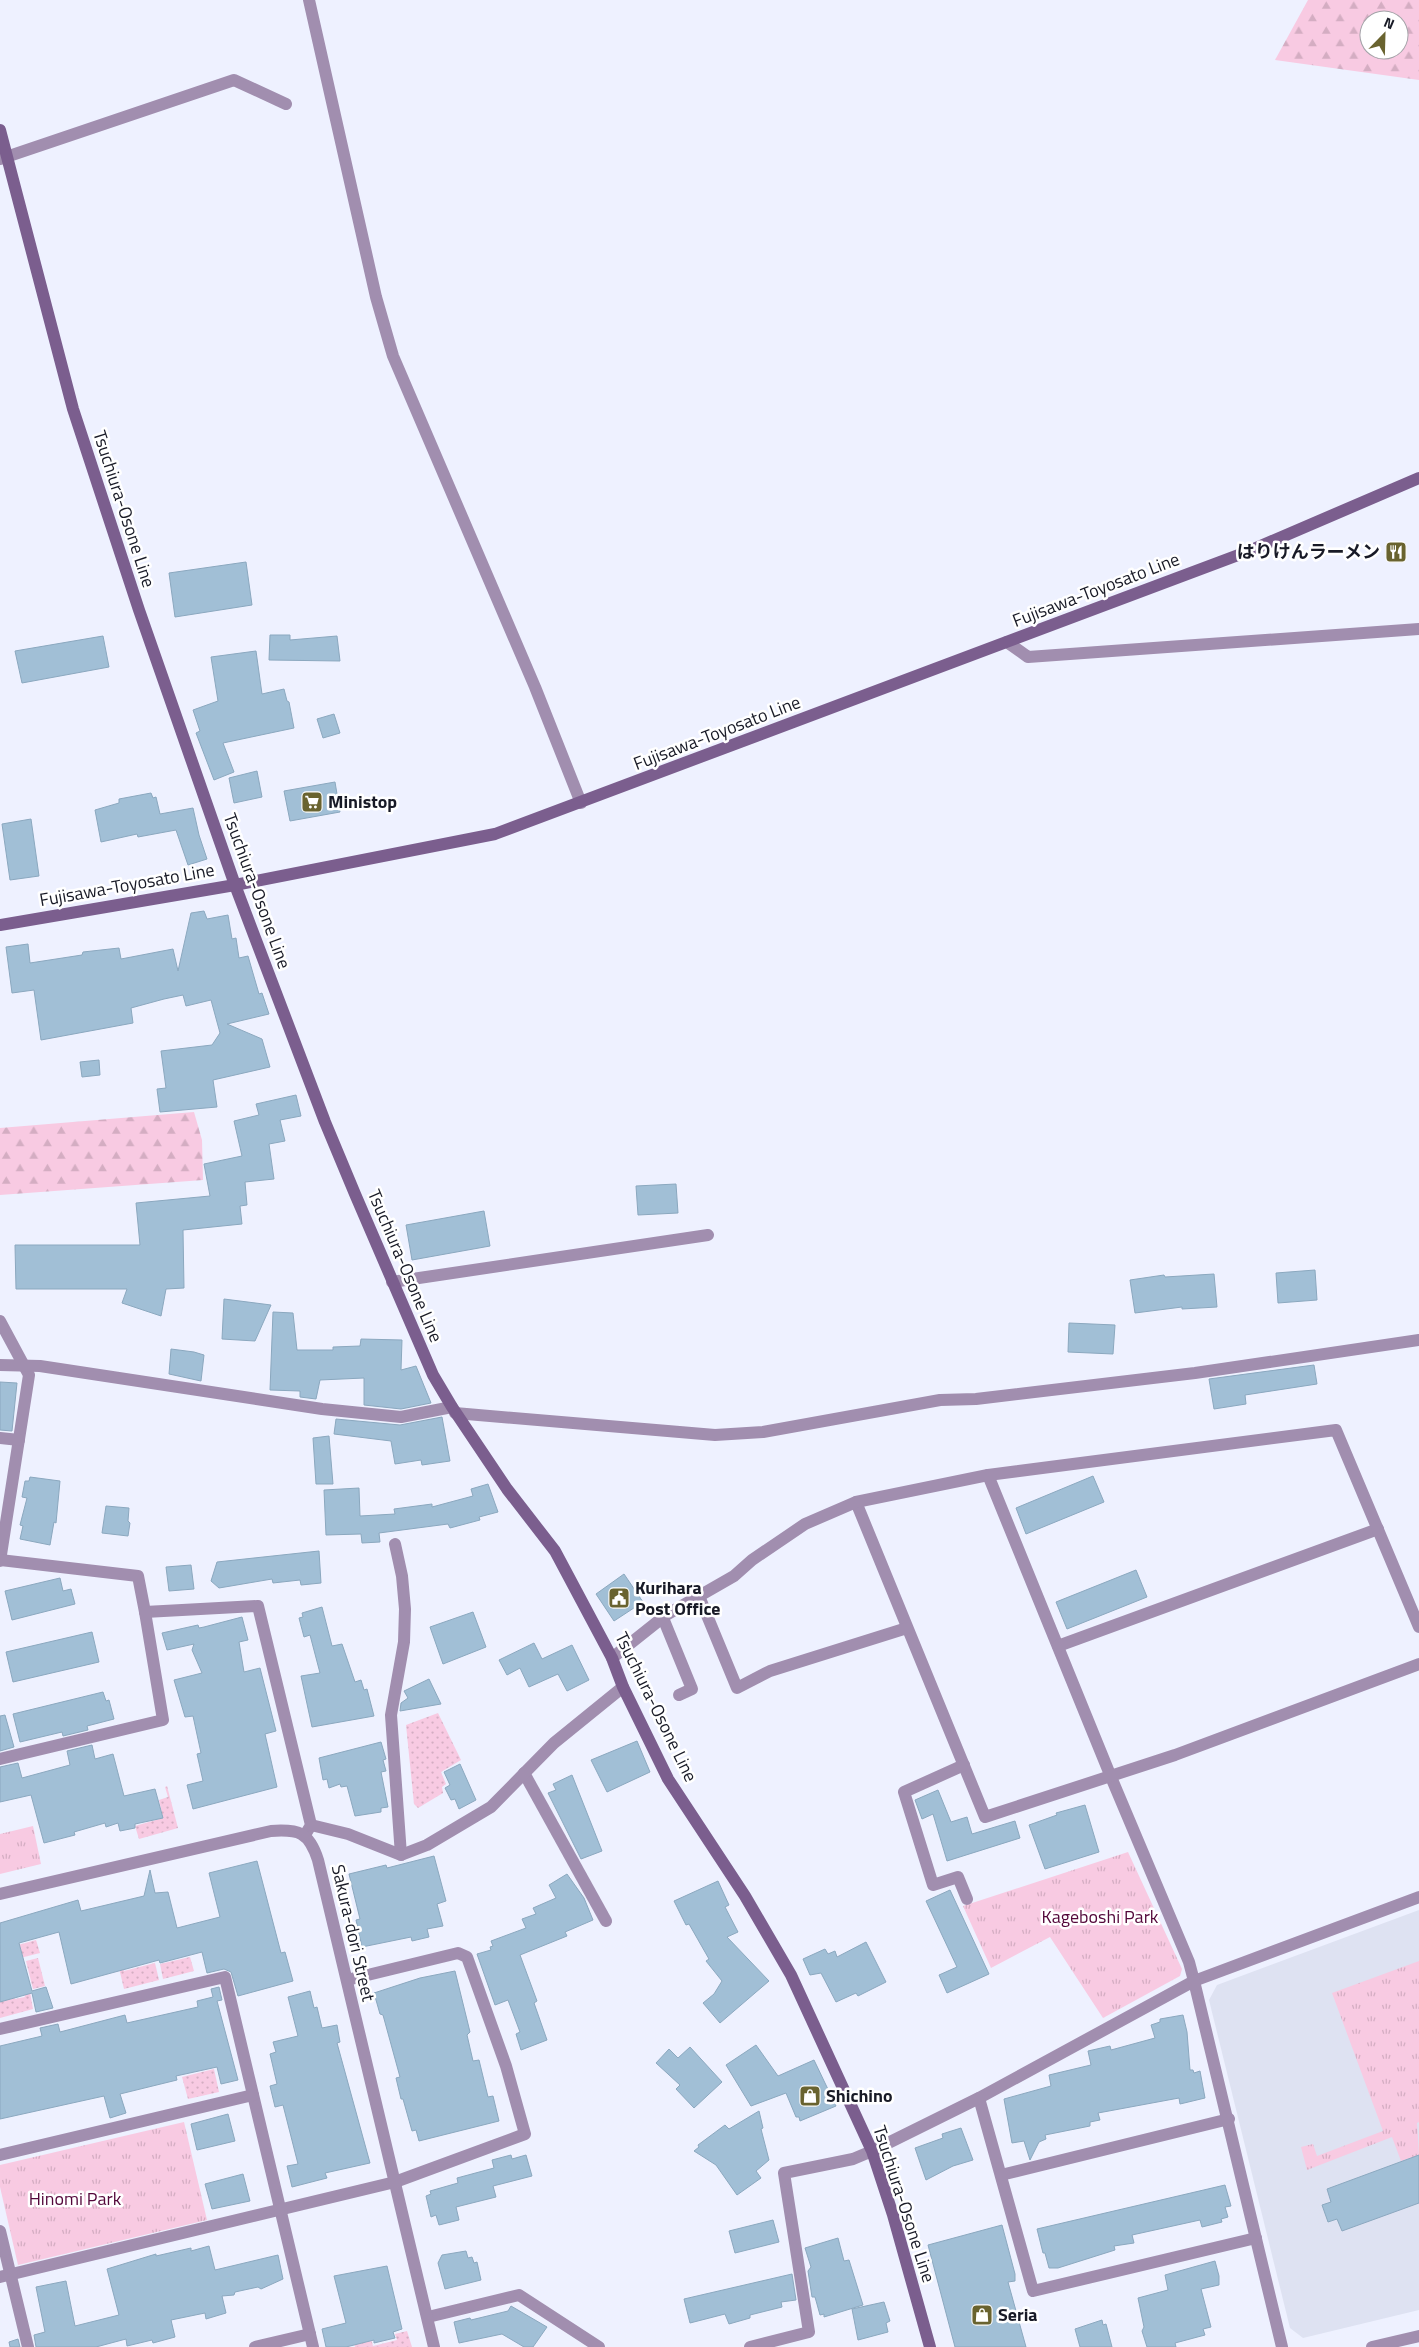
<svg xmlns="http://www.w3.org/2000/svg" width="1419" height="2347" font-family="'Titillium Web','Noto Sans JP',sans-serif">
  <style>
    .built { fill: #dee2f2 }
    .grass { fill: url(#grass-tufts) }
    .forest { fill: url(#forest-firs); fill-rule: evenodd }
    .garden { fill: url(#garden-dots) }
    .building { fill: #a1bfd6; stroke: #8ba8bf }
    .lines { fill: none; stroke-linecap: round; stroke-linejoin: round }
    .minor { stroke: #a18eaf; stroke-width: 12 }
    .tertiary { stroke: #a18eaf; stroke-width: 12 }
    .secondary { stroke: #7b5e8e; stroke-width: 12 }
    .labels { text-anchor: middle; stroke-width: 5; stroke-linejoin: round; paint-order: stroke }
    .street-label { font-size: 18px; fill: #181a26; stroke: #fff }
    .poi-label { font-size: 18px; font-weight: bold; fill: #181a26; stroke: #fff; text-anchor: start }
    .park-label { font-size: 18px; fill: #53073a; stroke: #fff }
  </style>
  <defs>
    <pattern id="grass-tufts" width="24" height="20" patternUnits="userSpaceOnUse" patternTransform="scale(1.25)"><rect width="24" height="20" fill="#f8cae2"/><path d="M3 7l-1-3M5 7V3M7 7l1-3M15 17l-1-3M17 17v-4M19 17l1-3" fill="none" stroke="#d4adc2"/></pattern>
    <pattern id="forest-firs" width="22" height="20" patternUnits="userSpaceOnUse" patternTransform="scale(1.25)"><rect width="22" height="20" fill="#f8cae2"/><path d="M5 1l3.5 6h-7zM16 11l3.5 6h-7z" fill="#d4adc2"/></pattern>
    <pattern id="garden-dots" width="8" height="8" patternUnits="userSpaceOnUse" patternTransform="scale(1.25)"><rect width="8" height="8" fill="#f8cae2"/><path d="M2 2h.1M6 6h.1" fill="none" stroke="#d4adc2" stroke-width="1.8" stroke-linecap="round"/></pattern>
  </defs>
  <rect width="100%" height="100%" fill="#eef1ff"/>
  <!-- built -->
  <polygon class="built" points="1419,1910 1419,2310 1303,2338 1290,2328 1209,2000 1217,1985"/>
  <!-- grass -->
  <g class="grass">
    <polygon points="33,1826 41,1864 0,1874 0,1834"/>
    <polygon points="1128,1852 1182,1969 1180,1976 1103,2018 1050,1937 991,1968 963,1906"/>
    <polygon points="1419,1961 1419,2122 1417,2123 1419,2155 1401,2161 1392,2137 1307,2170 1301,2147 1313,2144 1317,2156 1383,2131 1332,1993"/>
    <polygon points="184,2122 207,2220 18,2265 0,2187 0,2165"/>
  </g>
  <!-- forest -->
  <g class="forest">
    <path d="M1308 0H1419V80L1275 60ZM1369 20H1399V50H1369Z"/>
    <polygon points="194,1112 202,1140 203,1180 0,1195 0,1128"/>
  </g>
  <!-- garden -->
  <g class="garden">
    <polygon points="438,1713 461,1760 441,1772 446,1784 442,1787 443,1793 418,1808 414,1804 406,1725"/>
    <polygon points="167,1786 178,1828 139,1839 135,1826 163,1818 159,1800 168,1797 165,1787"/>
    <polygon points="36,1940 40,1953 0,1963 4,1949"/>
    <polygon points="190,1957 194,1971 163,1979 160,1964"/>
    <polygon points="38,1958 45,1986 33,1989 26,1961"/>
    <polygon points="155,1963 159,1980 124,1989 119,1968 123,1967 124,1971"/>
    <polygon points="30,1992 33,2009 0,2018 0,1999 14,1995 15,1999 25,1997 24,1993"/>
    <polygon points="214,2069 219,2092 188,2099 182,2077"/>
    <polygon points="350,2329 370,2335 373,2346 397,2340 395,2334 407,2331 412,2347 355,2347"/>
  </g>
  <!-- building -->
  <g class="building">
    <polygon points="246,562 252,605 175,617 169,573"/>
    <polygon points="270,635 290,635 290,640 337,636 340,661 269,660"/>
    <polygon points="103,636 109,667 22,683 15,651"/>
    <polygon points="256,651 262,694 284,689 287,701 289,702 294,728 223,743 234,772 214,780 196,733 200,731 193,710 218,701 211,657"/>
    <polygon points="334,714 340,733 323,738 317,719"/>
    <polygon points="257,771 262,797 234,803 229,778"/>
    <polygon points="335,782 340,812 290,821 284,791"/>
    <polygon points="151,793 153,798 156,797 160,814 193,808 199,835 207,859 188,865 176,830 138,837 137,834 101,842 95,810 119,803 119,799"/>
    <polygon points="31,819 39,876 10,880 2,824"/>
    <polygon points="204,911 207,919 228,915 232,939 236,938 239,958 248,956 259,994 262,993 269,1014 227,1024 262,1039 270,1067 213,1080 217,1107 160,1112 157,1089 166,1088 161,1051 212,1045 220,1033 211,1000 186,1006 183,995 164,999 131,1008 133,1023 41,1040 34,990 12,993 6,947 28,944 30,963 82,955 83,952 119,948 121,959 173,949 178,971 191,913"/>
    <polygon points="99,1060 100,1075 82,1077 80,1062"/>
    <polygon points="296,1095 301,1116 280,1120 285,1141 269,1144 274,1179 245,1182 247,1205 240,1206 242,1224 183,1230 184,1288 166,1289 161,1316 122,1303 127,1289 16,1289 15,1245 140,1245 136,1203 210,1196 204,1164 242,1156 234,1121 259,1115 256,1104"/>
    <polygon points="676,1184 678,1213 638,1215 636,1186"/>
    <polygon points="484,1211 490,1246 412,1260 406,1225"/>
    <polygon points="1315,1270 1317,1300 1278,1303 1276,1273"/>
    <polygon points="1214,1274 1217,1307 1182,1309 1182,1307 1135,1313 1130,1280 1164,1275 1165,1277"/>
    <polygon points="224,1299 271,1305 255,1341 222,1339"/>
    <polygon points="273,1312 293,1313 297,1350 333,1350 333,1347 360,1346 361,1339 402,1340 401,1370 416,1366 431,1403 401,1409 364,1405 364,1378 320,1380 316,1399 300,1397 300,1391 270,1390"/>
    <polygon points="1069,1323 1115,1325 1113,1354 1068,1352"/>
    <polygon points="171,1349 194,1352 204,1355 201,1381 169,1374"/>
    <polygon points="1314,1365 1317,1384 1245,1395 1246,1404 1214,1409 1209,1379"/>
    <polygon points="0,1382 17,1383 12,1431 0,1430"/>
    <polygon points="442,1417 450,1461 422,1465 421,1460 395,1464 391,1441 334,1434 336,1419 400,1425"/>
    <polygon points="329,1436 333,1484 316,1484 313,1438"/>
    <polygon points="1093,1476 1104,1502 1026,1534 1016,1508"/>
    <polygon points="30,1477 60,1481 56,1523 54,1522 50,1545 20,1539 23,1526 20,1525 27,1498 22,1497 25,1481 29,1481"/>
    <polygon points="488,1484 498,1512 479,1517 480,1520 450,1528 448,1524 379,1533 380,1542 362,1543 361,1534 326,1535 324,1490 359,1488 360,1516 395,1514 394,1509 432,1504 432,1507 473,1496 471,1489"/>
    <polygon points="106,1506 129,1508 128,1521 130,1523 128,1536 102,1533"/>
    <polygon points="319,1551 321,1583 301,1585 300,1580 273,1583 272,1579 219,1588 211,1581 217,1562"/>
    <polygon points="191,1565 194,1589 169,1591 166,1567"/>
    <polygon points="1136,1570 1147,1597 1067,1629 1056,1602"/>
    <polygon points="624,1574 643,1602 614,1621 596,1594"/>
    <polygon points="60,1578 63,1591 71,1589 75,1604 12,1620 5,1591"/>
    <polygon points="322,1607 332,1646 342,1644 355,1682 361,1680 364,1690 367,1689 374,1716 312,1727 301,1676 320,1673 310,1635 304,1637 299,1618 303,1617 302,1613"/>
    <polygon points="473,1612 486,1647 443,1664 430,1627"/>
    <polygon points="242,1617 248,1640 239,1642 244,1672 260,1668 276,1731 265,1734 277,1787 193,1809 187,1785 203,1781 197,1754 201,1753 193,1716 185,1717 174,1680 202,1673 192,1650 194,1644 167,1650 162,1633 198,1625 199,1628 204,1627"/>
    <polygon points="92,1632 99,1662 13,1682 6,1652"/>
    <polygon points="534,1643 542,1659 572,1645 589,1680 567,1691 558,1674 529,1687 520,1668 507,1675 499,1660"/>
    <polygon points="429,1679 441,1704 400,1711 401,1703 408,1698 404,1691"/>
    <polygon points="103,1692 106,1701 109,1700 114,1719 87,1726 88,1730 63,1736 62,1732 20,1742 13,1714"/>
    <polygon points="5,1715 14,1747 0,1751 0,1716"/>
    <polygon points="637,1741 650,1772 607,1792 591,1760"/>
    <polygon points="381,1742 386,1759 383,1760 386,1771 381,1772 388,1807 381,1808 381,1812 355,1816 347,1786 341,1787 340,1784 329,1788 327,1779 323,1780 319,1758"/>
    <polygon points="92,1745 95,1759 113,1754 124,1796 155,1789 163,1818 135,1824 135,1828 120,1831 118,1823 106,1827 105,1823 74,1832 75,1835 44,1843 31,1795 0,1802 0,1767 18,1763 22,1778 70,1765 67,1751"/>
    <polygon points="460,1764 476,1800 459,1809 455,1799 451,1800 445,1788 450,1785 444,1772"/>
    <polygon points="572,1775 602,1851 581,1859 548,1793 556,1790 553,1784"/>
    <polygon points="938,1790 951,1822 967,1817 972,1834 1015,1821 1020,1838 947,1861 933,1814 922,1819 915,1800"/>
    <polygon points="1085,1805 1099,1852 1045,1869 1029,1825 1057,1815 1056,1813"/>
    <polygon points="434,1856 446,1901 437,1904 443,1926 427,1929 429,1937 412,1941 411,1937 362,1947 356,1920 360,1919 349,1874 386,1865 387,1868"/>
    <polygon points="257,1861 281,1953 285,1952 293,1981 238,1996 231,1972 224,1969 207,1973 202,1952 160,1963 159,1960 71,1984 59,1932 19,1943 32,1991 46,1987 53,2008 36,2012 32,1993 0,2002 0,1923 78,1900 81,1911 144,1896 150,1870 155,1893 168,1892 177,1928 220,1917 209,1873"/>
    <polygon points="567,1874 584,1898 593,1920 565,1932 567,1936 520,1955 537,2001 534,2003 547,2040 521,2050 516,2034 520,2032 508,2000 495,2005 477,1954 491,1950 490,1947 493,1946 491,1941 526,1928 522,1919 536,1914 533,1908 556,1898 549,1885"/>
    <polygon points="718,1881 729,1905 725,1907 738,1932 727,1937 769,1981 720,2023 703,2003 714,1994 722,1981 706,1961 709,1959 689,1924 686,1925 674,1901"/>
    <polygon points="950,1890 989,1974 947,1993 939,1975 957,1967 926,1901"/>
    <polygon points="866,1942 886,1982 858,1996 856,1993 836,2002 821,1973 810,1975 803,1959 825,1949 828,1954 835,1951 837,1957"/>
    <polygon points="455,1971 470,2032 467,2035 473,2061 479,2060 488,2097 493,2096 499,2121 419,2141 416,2130 412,2131 403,2099 401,2099 396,2078 400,2077 383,2015 380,2014 374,1993 420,1978"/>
    <polygon points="219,1987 222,2000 217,2001 238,2080 221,2084 217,2067 176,2076 177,2080 120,2094 126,2113 110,2118 104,2096 0,2119 0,2046 38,2037 42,2036 40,2028 58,2024 60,2032 125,2015 127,2023 198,2007 197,2001 213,1997 211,1989"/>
    <polygon points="310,1991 314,2008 317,2007 322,2028 337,2025 340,2042 337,2043 370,2163 325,2173 327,2178 292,2187 287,2166 298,2164 283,2105 275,2107 270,2086 277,2084 270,2054 276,2052 273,2042 298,2036 288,1997"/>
    <polygon points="1183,2015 1187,2032 1190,2070 1193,2070 1194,2073 1200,2071 1205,2098 1180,2104 1179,2098 1098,2113 1100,2120 1090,2122 1090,2126 1045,2135 1046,2139 1039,2142 1030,2160 1024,2141 1012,2143 1004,2099 1051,2086 1049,2075 1091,2065 1088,2051 1110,2046 1111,2050 1155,2038 1151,2025 1160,2022 1160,2019"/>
    <polygon points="756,2045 778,2076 814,2060 836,2106 800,2121 799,2117 796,2117 786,2093 751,2106 726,2065"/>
    <polygon points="690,2047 722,2082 694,2108 676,2089 680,2085 656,2063 669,2049 678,2058"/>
    <polygon points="759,2111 763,2128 761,2129 769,2160 756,2171 761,2178 737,2195 716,2165 694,2151 699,2147 698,2145 725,2125 729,2129"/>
    <polygon points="228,2114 235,2141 197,2150 191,2124"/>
    <polygon points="961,2128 973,2160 953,2166 926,2180 915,2148 943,2138 942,2134"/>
    <polygon points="511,2155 512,2159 526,2155 532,2176 493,2186 496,2197 456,2207 459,2220 439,2225 436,2215 431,2217 426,2196 431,2194 430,2191 458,2183 457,2178 494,2168 492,2160"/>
    <polygon points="1419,2155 1419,2203 1342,2231 1337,2219 1328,2222 1322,2205 1331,2202 1327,2189"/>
    <polygon points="243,2174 250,2201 212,2209 205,2184"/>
    <polygon points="1225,2185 1231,2206 1225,2207 1228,2217 1221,2219 1222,2222 1202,2227 1200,2220 1132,2235 1134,2243 1114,2246 1115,2250 1058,2268 1049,2268 1045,2253 1043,2253 1037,2229"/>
    <polygon points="773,2220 779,2242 735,2253 729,2231"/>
    <polygon points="1002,2225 1015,2274 1015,2281 1008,2282 1026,2347 955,2347 928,2245"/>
    <polygon points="838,2238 844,2261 849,2260 863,2305 824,2317 824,2314 820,2315 815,2297 812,2297 808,2271 811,2267 805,2248"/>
    <polygon points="209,2246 215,2270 278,2255 283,2279 261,2289 258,2287 235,2292 234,2295 222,2296 226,2313 206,2319 205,2313 171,2320 175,2337 153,2343 152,2340 127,2346 126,2339 96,2347 36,2347 34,2335 45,2332 36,2287 66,2281 75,2326 119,2315 107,2269 156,2254 156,2256 191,2248 191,2251"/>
    <polygon points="466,2251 468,2258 472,2257 474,2263 477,2262 481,2280 445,2289 438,2263 442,2255"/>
    <polygon points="1215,2261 1219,2276 1219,2285 1201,2289 1211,2327 1203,2329 1205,2335 1175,2343 1176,2347 1147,2347 1142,2331 1144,2327 1138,2298 1168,2290 1165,2275"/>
    <polygon points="387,2266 402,2329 393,2332 395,2338 374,2343 374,2340 346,2347 326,2347 322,2329 346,2323 334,2276"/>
    <polygon points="792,2274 796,2300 781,2302 782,2307 750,2315 750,2318 729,2324 725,2314 690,2323 684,2299"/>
    <polygon points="884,2302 890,2321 886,2323 888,2332 858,2340 852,2309"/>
    <polygon points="511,2306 547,2327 533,2347 524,2347 502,2334 459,2343 454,2322 470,2318 471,2320 508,2311"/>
    <polygon points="1102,2320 1103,2325 1106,2324 1112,2347 1080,2347 1075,2329"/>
    <polygon points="18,2339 20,2347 10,2347 9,2342"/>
  </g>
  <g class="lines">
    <!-- minor -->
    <g class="minor">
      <polyline points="309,0 376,297 393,356 535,687 581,803"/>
      <polyline points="0,159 234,80 286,104"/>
      <polyline points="1007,642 1028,657 1419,629"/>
      <polyline points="392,1282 708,1235"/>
      <polyline points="0,1321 29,1375 0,1561"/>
      <polyline points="0,1365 40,1366 322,1409 401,1417 452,1407"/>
      <polyline points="455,1413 715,1435 763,1432 940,1400 976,1399 1195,1373 1419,1340"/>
      <polyline points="0,1438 19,1440"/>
      <polyline points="988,1475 1111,1777 1189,1962 1194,1981"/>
      <polyline points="856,1502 985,1817 1175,1755 1419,1664"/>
      <polyline points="395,1544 402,1576 405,1609 404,1642 391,1715 401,1855"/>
      <polyline points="0,1560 138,1576 145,1612 258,1606 311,1825 305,1835"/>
      <polyline points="699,1596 737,1688 770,1671 907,1628"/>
      <polyline points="663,1618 692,1689 679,1695"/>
      <polyline points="1058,1646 1378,1529"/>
      <polyline points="612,1658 666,1615 734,1576 752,1560 805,1524 856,1502 988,1475 1336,1430 1419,1627"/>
      <polyline points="0,1759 163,1720 145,1612"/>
      <polyline points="964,1765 904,1792 933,1885 958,1877 967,1899"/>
      <polyline points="524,1773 606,1921"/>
      <polyline points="311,1825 348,1834 401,1855 427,1845 491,1807 554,1743 623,1687"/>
      <polyline points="0,2029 225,1977 313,2347"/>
      <polyline points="979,2098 1033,2291 1256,2238"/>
      <polyline points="0,2155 253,2095"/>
      <polyline points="1001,2175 1229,2119"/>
      <polyline points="0,2231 28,2347"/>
      <polyline points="0,2277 395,2182 525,2134 506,2066 467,1957 458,1953 347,1980"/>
      <polyline points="428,2317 519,2295 599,2347"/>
      <polyline points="255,2347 310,2334"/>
      <polyline points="750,2347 809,2332 784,2173 853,2159 872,2151 979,2098 1194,1981 1419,1897"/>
    </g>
    <!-- tertiary -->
    <g class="tertiary">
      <path d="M0 1894 271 1831C299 1829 309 1832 318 1860L434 2347"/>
      <polyline points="1194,1981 1282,2347"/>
      <polyline points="1372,2347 1419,2336"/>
    </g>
    <!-- secondary -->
    <g class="secondary">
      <polyline points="0,130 73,409 139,610 235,885 325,1122 355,1194 433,1375 452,1407 507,1489 555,1551 612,1658 623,1687 668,1779 745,1896 791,1975 872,2151 893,2215 930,2347"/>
      <polyline points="0,925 235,885 495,834 1249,551 1419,478"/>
    </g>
  </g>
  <!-- icons -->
  <defs>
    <g id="restaurant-square" transform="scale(1.125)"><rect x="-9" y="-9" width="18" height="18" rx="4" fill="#69632f" stroke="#fff"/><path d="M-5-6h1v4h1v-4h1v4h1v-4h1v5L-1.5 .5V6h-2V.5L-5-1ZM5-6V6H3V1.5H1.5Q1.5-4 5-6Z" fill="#fff"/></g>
    <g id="supermarket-square" transform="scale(1.125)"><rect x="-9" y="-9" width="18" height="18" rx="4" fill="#69632f" stroke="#fff"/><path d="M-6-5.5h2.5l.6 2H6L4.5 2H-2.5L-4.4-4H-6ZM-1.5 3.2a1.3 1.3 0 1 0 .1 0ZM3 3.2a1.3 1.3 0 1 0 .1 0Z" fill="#fff"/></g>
    <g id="civic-square" transform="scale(1.125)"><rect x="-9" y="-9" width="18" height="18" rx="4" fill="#69632f" stroke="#fff"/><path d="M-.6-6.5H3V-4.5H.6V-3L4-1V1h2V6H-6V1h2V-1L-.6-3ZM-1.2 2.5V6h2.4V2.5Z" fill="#fff"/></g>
    <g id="shop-square" transform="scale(1.125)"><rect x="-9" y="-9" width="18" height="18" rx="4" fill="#69632f" stroke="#fff"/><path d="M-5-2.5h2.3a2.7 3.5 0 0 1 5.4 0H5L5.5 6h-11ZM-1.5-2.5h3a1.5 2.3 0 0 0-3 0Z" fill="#fff"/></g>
  </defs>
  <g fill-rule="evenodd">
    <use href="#restaurant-square" x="1396" y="552"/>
    <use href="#supermarket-square" x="312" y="802"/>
    <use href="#civic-square" x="619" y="1598"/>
    <use href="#shop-square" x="810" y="2096"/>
    <use href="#shop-square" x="982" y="2315"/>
  </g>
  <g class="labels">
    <!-- street labels -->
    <g class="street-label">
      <text transform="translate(124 509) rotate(72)" y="6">Tsuchiura-Osone Line</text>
      <text transform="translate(1096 590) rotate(-21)" y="6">Fujisawa-Toyosato Line</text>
      <text transform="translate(717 733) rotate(-21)" y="6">Fujisawa-Toyosato Line</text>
      <text transform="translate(127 885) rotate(-10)" y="6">Fujisawa-Toyosato Line</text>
      <text transform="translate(257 891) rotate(70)" y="6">Tsuchiura-Osone Line</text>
      <text transform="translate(405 1266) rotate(67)" y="6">Tsuchiura-Osone Line</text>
      <text transform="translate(656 1707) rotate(64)" y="6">Tsuchiura-Osone Line</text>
      <text transform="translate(353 1933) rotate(77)" y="6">Sakura-dori Street</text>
      <text transform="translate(904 2204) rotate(72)" y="6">Tsuchiura-Osone Line</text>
    </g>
    <!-- poi labels -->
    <g class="poi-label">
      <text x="1380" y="558" text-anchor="end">はりけんラーメン</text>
      <text x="328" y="808">Ministop</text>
      <text x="635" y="1594">Kurihara<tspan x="635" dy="21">Post Office</tspan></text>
      <text x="826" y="2102">Shichino</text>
      <text x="998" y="2321">Seria</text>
    </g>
    <!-- park labels -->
    <g class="park-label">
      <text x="1100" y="1923">Kageboshi Park</text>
      <text x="75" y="2205">Hinomi Park</text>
    </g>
  </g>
  <!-- north arrow -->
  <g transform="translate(1384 35) rotate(23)"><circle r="24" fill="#ffffff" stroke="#a3a3a8"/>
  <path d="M0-4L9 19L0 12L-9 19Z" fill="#69632f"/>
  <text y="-8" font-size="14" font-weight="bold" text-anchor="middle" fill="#181a26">N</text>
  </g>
</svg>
